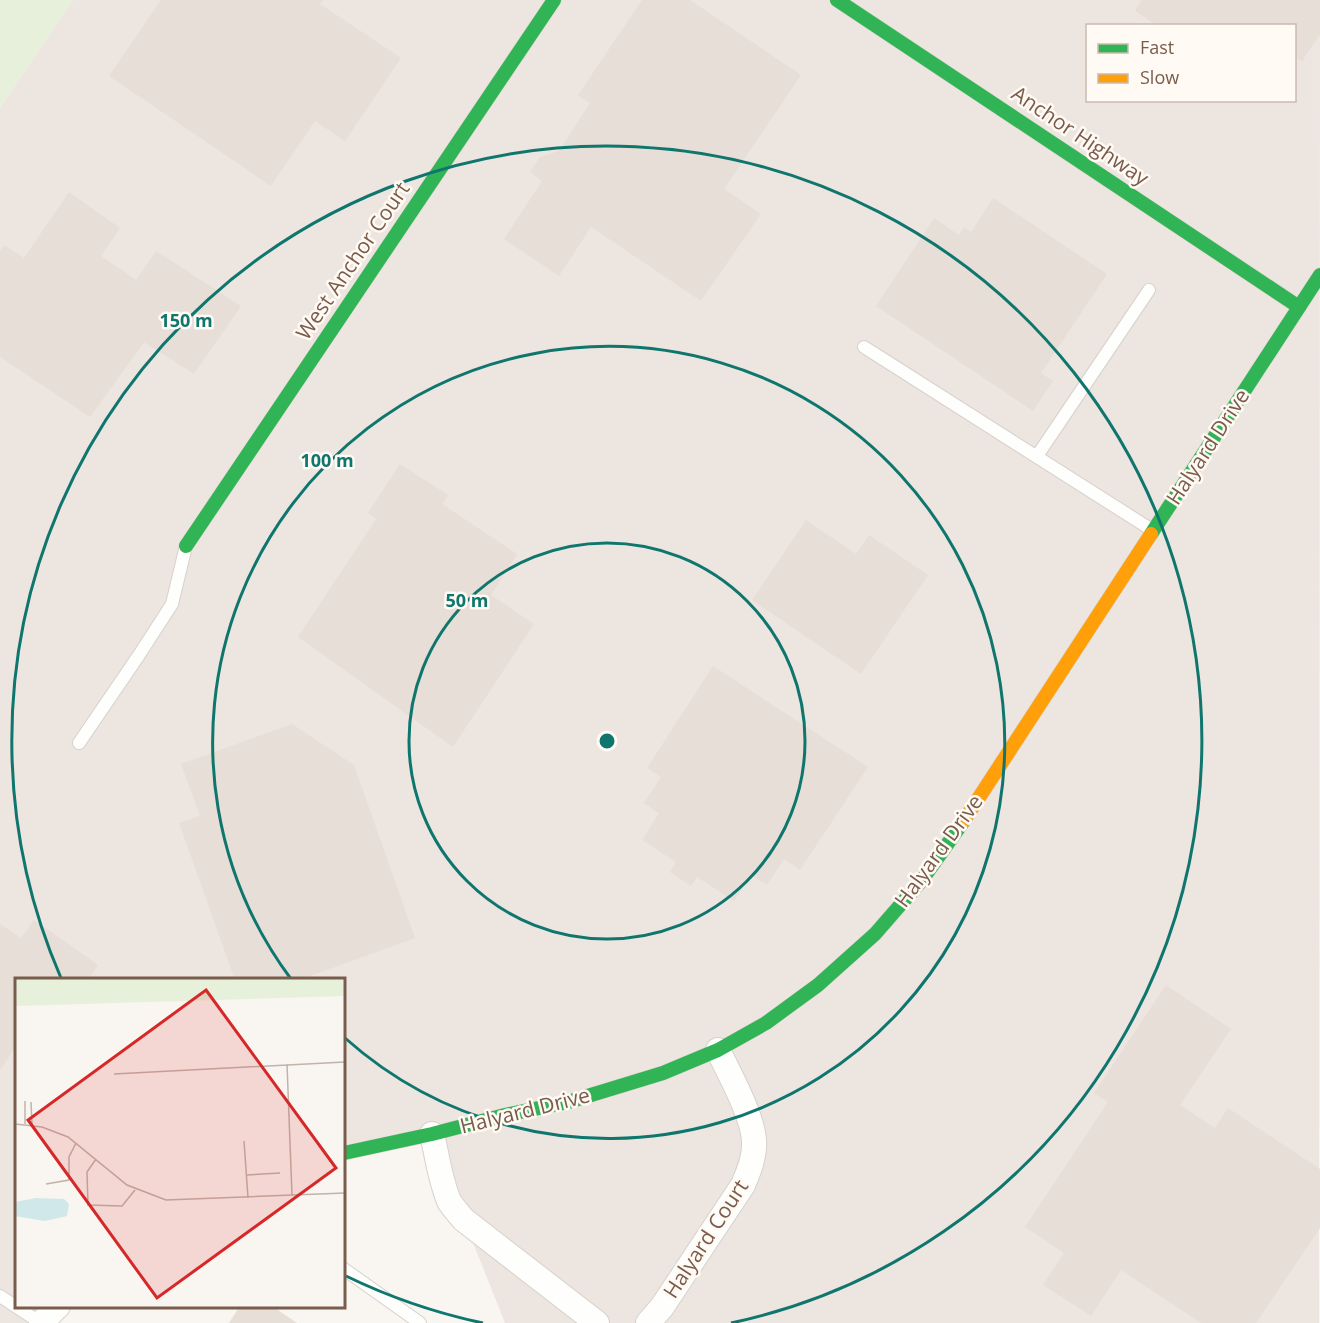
<svg xmlns="http://www.w3.org/2000/svg" width="1320" height="1323" font-family="'Open Sans',sans-serif">
  <style>
    .industrial { fill: #ede5e0; fill-rule: evenodd }
    .green { fill: #e7f0db }
    .building { fill: #e6ded7 }
    .lines { fill: none; stroke-linecap: round; stroke-linejoin: round }
    .lane-casing { stroke: #d7d1cb; stroke-width: 14 }
    .street-casing { stroke: #d7d1cb; stroke-width: 26 }
    .fast-casing { stroke: #d9d2cb; stroke-width: 15 }
    .slow-casing { stroke: #d9d2cb; stroke-width: 15 }
    .lane { stroke: #fefefd; stroke-width: 12 }
    .street { stroke: #fefefd; stroke-width: 24 }
    .fast { stroke: #30b455; stroke-width: 14 }
    .slow { stroke: #ff9f0a; stroke-width: 14 }
    .ring { fill: none; stroke: #0f766e; stroke-width: 3 }
    .labels { text-anchor: middle; stroke-width: 5; stroke-linejoin: round; paint-order: stroke }
    .street-label { font-size: 21px; fill: #7a5c4d; stroke: #fffaf3 }
    .inset-road { fill: none; stroke: #c2b3aa; stroke-width: 1.5 }
    .view { fill: #d62828; fill-opacity: 0.15; stroke: #d62828; stroke-width: 3 }
    .inset-edge { fill: none; stroke: #7a5c4d; stroke-width: 3 }
    .centre { fill: #0f766e; stroke: #fffaf3; stroke-width: 3 }
    .ring-label { font-size: 18px; text-anchor: middle; font-weight: bold; fill: #0f766e; stroke: #fffaf3; stroke-width: 5; stroke-linejoin: round; paint-order: stroke }
  </style>
  <rect width="100%" height="100%" fill="#f9f5f0"/>
  <!-- industrial -->
  <path class="industrial" d="M73 0H1320L1319 1323H505L464 1220 432 1134 344 1153V980H16V1306L58 1307 41 1323H0V108ZM1088 26H1294V100H1088Z"/>
  <!-- green -->
  <polygon class="green" points="0,0 73,0 0,108"/>
  <!-- building -->
  <g class="building">
    <polygon points="161,0 323,0 320,4 401,58 345,141 315,121 271,186 109,76"/>
    <polygon points="642,0 690,0 801,75 724,189 761,214 701,301 591,227 559,276 504,239 542,181 530,172 540,157 559,151 590,103 578,95"/>
    <polygon points="1142,0 1320,0 1320,34 1302,61 1294,57 1294,26 1158,26 1135,11"/>
    <polygon points="69,192 120,228 101,256 136,280 156,251 241,306 194,374 144,342 90,417 0,357 0,251 4,245 24,258"/>
    <polygon points="993,198 1107,274 1041,373 1053,381 1033,411 876,306 934,218 959,235 964,227 971,232"/>
    <polygon points="400,464 448,495 442,504 517,554 491,595 534,624 453,747 298,637 376,519 368,513"/>
    <polygon points="806,520 856,554 869,535 928,575 861,674 752,600"/>
    <polygon points="713,666 868,767 800,870 784,859 767,885 751,875 734,901 697,877 691,886 670,872 676,862 642,840 659,813 644,803 661,777 647,768"/>
    <polygon points="292,724 354,765 415,938 299,980 235,980 179,823 200,816 181,764"/>
    <polygon points="34,920 98,965 88,980 16,980 16,1046 0,1070 0,924 21,938"/>
    <polygon points="1166,985 1231,1029 1180,1105 1215,1128 1228,1108 1320,1169 1320,1228 1256,1323 1201,1323 1121,1270 1091,1316 1043,1285 1064,1253 1025,1227 1108,1102 1094,1093"/>
    <polygon points="240,1306 272,1306 297,1323 229,1323"/>
  </g>
  <g class="lines">
    <!-- lane casing -->
    <g class="lane-casing">
      <g id="lane">
        <polyline points="864,347 1152,530"/>
        <polyline points="1037,456 1149,290"/>
        <polyline points="79,743 139,655 172,604 186,546"/>
        <polyline points="344,1269 420,1323"/>
        <polyline points="0,1296 41,1323"/>
      </g>
    </g>
    <!-- street casing -->
    <g class="street-casing">
      <g id="street">
        <path d="M432 1134C437 1155 440 1180 449 1201 453 1208 459 1214 464 1220L597 1323"/>
        <polyline points="41,1323 58,1306"/>
        <path d="M648 1323 662 1307 743 1185C749 1171 755 1156 754 1141 753 1116 729 1073 718 1050"/>
      </g>
    </g>
    <!-- fast casing -->
    <g class="fast-casing">
      <g id="fast">
        <polyline points="837,0 1299,307"/>
        <polyline points="1151,534 1320,275"/>
        <polyline points="186,546 554,0"/>
        <polyline points="344,1153 432,1134 505,1115 568,1102 663,1073 718,1050 766,1023 818,985 875,934 922,880 963,822"/>
      </g>
    </g>
    <!-- slow casing -->
    <g class="slow-casing">
      <polyline id="slow" points="963,822 1151,534"/>
    </g>
    <!-- lane -->
    <use href="#lane" class="lane"/>
    <!-- street -->
    <use href="#street" class="street"/>
    <!-- fast -->
    <use href="#fast" class="fast"/>
    <!-- slow -->
    <use href="#slow" class="slow"/>
  </g>
  <!-- distance rings -->
  <g class="ring">
    <circle cx="607" cy="741" r="198"/>
    <path d="M291 979A396 396 0 1 1 345 1038"/>
    <path d="M483 1323A595 595 0 0 1 346 1276M61 978A595 595 0 1 1 731 1323"/>
  </g>
  <g class="labels">
    <!-- street labels -->
    <g class="street-label">
      <text transform="translate(1080 136) rotate(34)" y="7">Anchor Highway</text>
      <text transform="translate(353 261) rotate(-56)" y="7">West Anchor Court</text>
      <text transform="translate(1208 447) rotate(-57)" y="7">Halyard Drive</text>
      <text transform="translate(939 851) rotate(-54)" y="7">Halyard Drive</text>
      <text transform="translate(525 1111) rotate(-14)" y="7">Halyard Drive</text>
      <text transform="translate(706 1239) rotate(-57)" y="7">Halyard Court</text>
    </g>
  </g>
  <!-- overview -->
  <g transform="translate(15 978)">
    <rect width="330" height="330" fill="#f9f5f0"/>
    <path d="M0 0H330V18L0 28Z" fill="#e7f0db"/>
    <path d="M21 220 49 221 54 226 52 238 30 243 0 238V224Z" fill="#d0e8ea"/>
    <path class="inset-road" d="M272 86 277 217M99 96 330 84M10 123V146M16 124 17 147M0 146 27 149 53 159 112 207 151 222 330 215M229 163 233 220M0 171V202M81 181 72 194 73 227 107 228 120 212M231 197 265 195M31 206 54 202V179L61 165"/>
    <path class="view" d="M191 12 321 190 142 320 13 142Z"/>
    <rect width="330" height="330" class="inset-edge"/>
  </g>
  <circle cx="607" cy="741" r="9" class="centre"/>
  <g class="ring-label">
    <text x="186" y="327">150 m</text>
    <text x="327" y="467">100 m</text>
    <text x="467" y="607">50 m</text>
  </g>
  <!-- legend -->
  <rect x="1086" y="24" width="210" height="78" fill="#fffaf3" stroke="#cabbb1" stroke-width="1.5"/>
  <rect x="1098" y="44" width="30" height="9" fill="#30b455" stroke="#cabbb1" stroke-width="1.5"/>
  <text x="1140" y="54" font-size="18" fill="#7a5c4d">Fast</text>
  <rect x="1098" y="74" width="30" height="9" fill="#ff9f0a" stroke="#cabbb1" stroke-width="1.5"/>
  <text x="1140" y="84" font-size="18" fill="#7a5c4d">Slow</text>
</svg>
